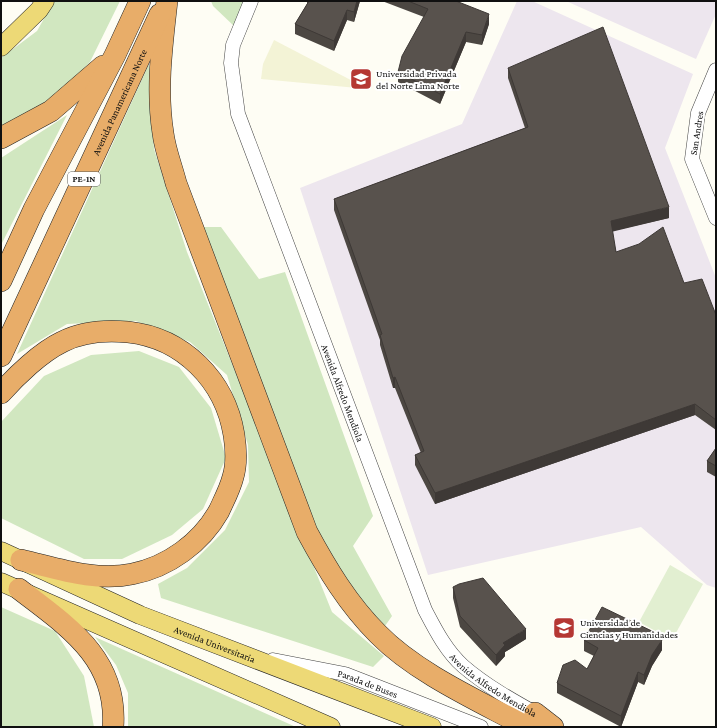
<svg xmlns="http://www.w3.org/2000/svg" width="717" height="728" font-family="'Crimson Pro',serif">
  <style>
    .industrial { fill: #ede6ee }
    .farmland { fill: #f3f3d6 }
    .green { fill: #d1e7c0 }
    .pitch { fill: #e2efd1 }
    .lines { fill: none; stroke-linecap: round; stroke-linejoin: round }
    .minor-casing { stroke: #434343; stroke-width: 15 }
    .major-casing { stroke: #212121; stroke-width: 19 }
    .highway-casing { stroke: #212121; stroke-width: 22 }
    .minor { stroke: #fff; stroke-width: 14 }
    .major { stroke: #edd976; stroke-width: 18 }
    .highway { stroke: #e8ad69; stroke-width: 21 }
    .wall { fill: #4c4742 }
    .shaded-wall { fill: #3e3936 }
    .building { fill: #58524d; stroke: #3e3936 }
    .labels { text-anchor: middle; stroke-width: 4; stroke-linejoin: round; paint-order: stroke }
    .shield { fill: #fff; stroke: #585858; stroke-width: 1 }
    .shield-label { font-size: 9px; font-weight: bold; fill: #101010 }
    .poi-label { font-size: 10px; fill: #101010; stroke: #fff; text-anchor: start }
    .street-label { font-size: 10px; fill: #101010; stroke: #fff }
  </style>
  <rect width="100%" height="100%" fill="#fefdf4"/>
  <!-- industrial -->
  <g class="industrial">
    <polygon points="517,1 532,1 693,74 665,148 716,278 716,588 707,585 641,527 428,575 300,188 462,124"/>
    <polygon points="566,1 716,1 716,14 696,59"/>
  </g>
  <!-- farmland -->
  <polygon class="farmland" points="274,40 368,89 261,79 263,64"/>
  <!-- green -->
  <g class="green">
    <polygon points="54,1 120,1 90,62 56,97 1,131 1,58 37,31"/>
    <polygon points="211,1 245,1 234,26 213,6"/>
    <polygon points="149,64 154,149 187,252 332,612 384,656 373,667 161,598 158,584 187,568 225,530 249,482 248,445 227,375 190,342 136,321 67,324 17,354"/>
    <polygon points="67,115 1,245 1,158"/>
    <polygon points="201,227 221,227 259,279 285,272 373,516 353,546 392,616 385,626 367,612 320,538"/>
    <polygon points="139,351 179,367 211,408 226,458 203,509 172,535 122,559 84,559 1,518 1,422 44,376 91,355"/>
    <polygon points="1,607 55,631 84,676 94,727 1,727"/>
    <polygon points="95,637 296,727 128,727 128,693 116,665"/>
  </g>
  <!-- pitch -->
  <polygon class="pitch" points="670,565 703,584 672,640 639,622"/>
  <g class="lines">
    <!-- minor casing -->
    <g class="minor-casing">
      <g id="minor">
        <path id="s1" d="M251 1 233 45 231 63 238 114 425 610C435 629 446 651 463 666 486 686 515 702 542 717"/>
        <polyline points="716,70 698,113 692,159 716,218"/>
        <path id="s2" d="M273 660 345 674 481 727"/>
      </g>
    </g>
    <!-- major casing -->
    <g class="major-casing">
      <g id="major">
        <polyline points="1,47 39,10 45,1"/>
        <path id="s3" d="M1 551 140 615 432 727"/>
        <polyline points="1,582 331,727"/>
      </g>
    </g>
    <!-- highway casing -->
    <g class="highway-casing">
      <g id="highway">
        <path d="M167 1C162 45 156 89 163 133 165 150 172 167 176 183L307 532C327 569 348 604 378 634 416 673 479 701 527 727"/>
        <polyline points="1,138 51,111 103,66"/>
        <polyline points="1,281 34,209 115,55 140,1"/>
        <path id="s4" d="M1 356 160 14"/>
        <path d="M1 393C16 376 41 352 62 342 81 332 106 330 128 332 183 338 225 380 234 435 236 448 237 464 233 477 230 489 224 500 219 511 201 543 168 567 132 574 95 582 56 568 21 560"/>
        <path d="M19 589C67 626 118 658 113 727"/>
        <polyline points="535,713 553,727"/>
      </g>
    </g>
    <!-- minor -->
    <use href="#minor" class="minor"/>
    <!-- major -->
    <use href="#major" class="major"/>
    <!-- highway -->
    <use href="#highway" class="highway"/>
  </g>
  <!-- wall -->
  <g class="wall">
    <polygon points="307,1 360,1 354,22 347,20 334,51 295,34 295,24 307,4"/>
    <polygon points="382,1 456,1 489,24 482,45 466,42 440,104 398,82 398,72 424,17"/>
    <polygon points="508,68 669,218 612,231 616,252 684,283 716,315 716,430 695,415 435,504 415,465 415,455 421,453 395,388 393,388 380,345 380,340 334,210 334,199 525,128 508,78"/>
    <polygon points="716,448 716,477 707,472 707,461"/>
    <polygon points="453,587 526,639 505,652 505,656 496,666 460,627 453,598"/>
    <polygon points="658,638 662,650 652,666 644,685 638,682 621,727 557,693 557,683 587,669 594,656 584,651 584,640"/>
  </g>
  <!-- shaded-wall -->
  <g class="shaded-wall">
    <polygon points="357,1 360,1 354,22 354,12"/>
    <polygon points="347,10 347,20 334,51 334,41"/>
    <polygon points="489,14 489,24 482,45 482,35"/>
    <polygon points="466,32 466,42 440,104 440,94"/>
    <polygon points="669,207 669,218 611,232 611,221"/>
    <polygon points="395,377 395,388 393,388 393,378"/>
    <polygon points="695,404 695,415 435,504 435,493"/>
    <polygon points="526,629 526,639 505,652 505,656 496,666 496,655 503,643"/>
    <polygon points="662,640 662,650 652,666 644,685 644,675 652,655"/>
    <polygon points="638,672 638,682 621,727 621,716"/>
  </g>
  <!-- building -->
  <g class="building">
    <polygon points="309,1 357,1 354,12 347,10 334,41 295,24"/>
    <polygon points="408,1 456,1 489,14 482,35 466,32 440,94 398,72 402,56 428,9"/>
    <polygon points="603,27 669,207 611,221 616,252 639,244 663,227 684,283 702,279 716,315 716,420 695,404 435,493 415,455 424,451 395,377 393,378 380,335 382,334 334,199 528,127 508,68"/>
    <polygon points="716,448 716,466 707,461"/>
    <polygon points="483,578 526,629 503,643 505,645 496,655 460,616 453,587 459,584"/>
    <polygon points="602,607 658,634 656,637 662,640 652,655 644,675 638,672 621,716 557,683 563,665 575,660 587,669 598,648 584,640"/>
  </g>
  <!-- icons -->
  <defs>
    <g id="university-square" transform="scale(1.15)"><rect x="-9" y="-9" width="18" height="18" rx="4" fill="#b53733" stroke="#fff"/><path d="M0-5L7-2L0 1L-7-2ZM-4 1L0 2.5L4 1V4Q0 6-4 4Z" fill="#fff"/></g>
  </defs>
  <g fill-rule="evenodd">
    <use href="#university-square" x="361" y="79"/>
    <use href="#university-square" x="564" y="628"/>
  </g>
  <g class="labels">
    <!-- shield labels -->
    <rect class="shield" x="68" y="172" width="32" height="14" rx="3"/>
    <g class="shield-label">
      <text x="84" y="182">PE-1N</text>
    </g>
    <!-- poi labels -->
    <g class="poi-label">
      <text x="376" y="77">Universidad Privada<tspan x="376" dy="12">del Norte Lima Norte</tspan></text>
      <text x="580" y="626">Universidad de<tspan x="580" dy="12">Ciencias y Humanidades</tspan></text>
    </g>
    <!-- street labels -->
    <g class="street-label">
      <text dy="4" stroke="none"><textPath href="#s4" startOffset="280">Avenida Panamericana Norte</textPath></text>
      <text transform="translate(696 133) rotate(-81)" y="4">San Andres</text>
      <text dy="4" stroke="none"><textPath href="#s1" startOffset="415">Avenida Alfredo Mendiola</textPath></text>
      <text dy="4" stroke="none"><textPath href="#s3" startOffset="233">Avenida Universitaria</textPath></text>
      <text dy="4" stroke="none"><textPath href="#s1" startOffset="751">Avenida Alfredo Mendiola</textPath></text>
      <text dy="4" stroke="none"><textPath href="#s2" startOffset="98">Parada de Buses</textPath></text>
    </g>
  </g>
  <!-- border -->
  <rect width="717" height="728" fill="none" stroke="#101010" stroke-width="4"/>
</svg>
